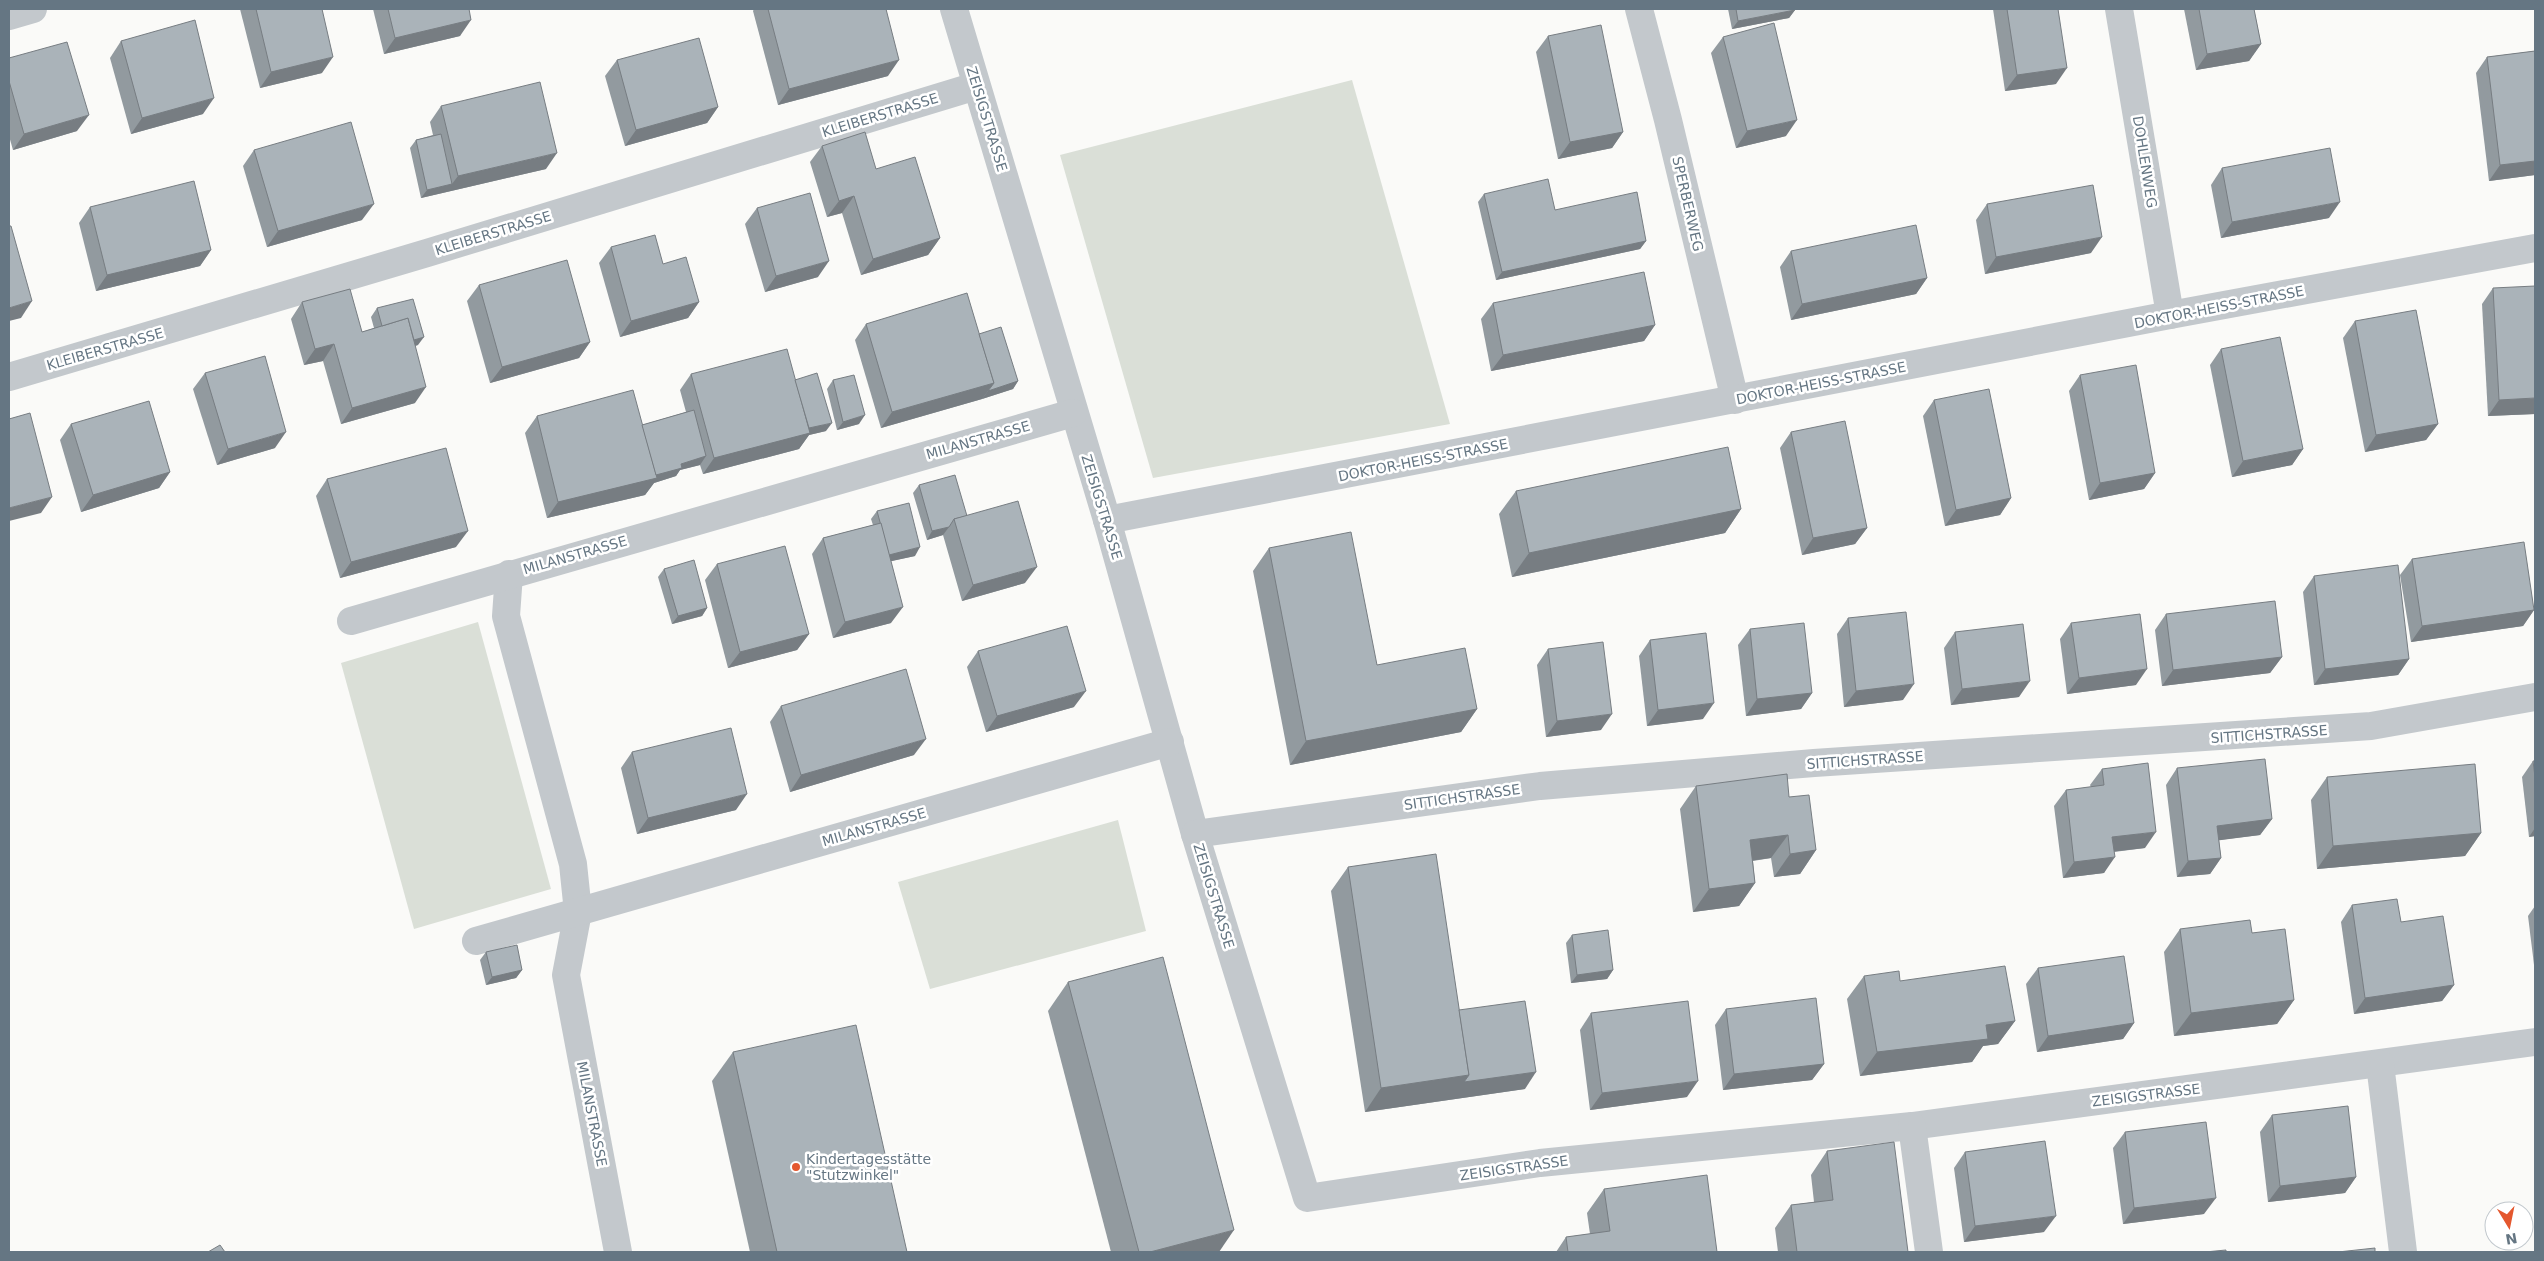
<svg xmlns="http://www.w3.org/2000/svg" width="2544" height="1261" font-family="'DejaVu Sans',sans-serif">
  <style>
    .green { fill: #dadfd7 }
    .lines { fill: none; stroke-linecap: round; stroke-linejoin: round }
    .minor { stroke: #c3c8cc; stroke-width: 28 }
    .wall { fill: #929a9f }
    .shaded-wall { fill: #777d82 }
    .building { fill: #aab3b9; stroke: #777d82 }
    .poi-dot { fill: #e4572e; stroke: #fff; stroke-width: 2 }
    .labels { text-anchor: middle; stroke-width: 5; stroke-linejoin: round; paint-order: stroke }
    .street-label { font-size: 14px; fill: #657683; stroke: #fff }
    .poi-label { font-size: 14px; fill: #657683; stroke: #fff; text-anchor: start }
  </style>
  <rect width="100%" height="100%" fill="#fafaf8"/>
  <!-- green -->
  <g class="green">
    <polygon points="1352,80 1450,424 1153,478 1060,155"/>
    <polygon points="478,622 551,889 414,929 341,663"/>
    <polygon points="1118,820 1146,931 930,989 898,882"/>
  </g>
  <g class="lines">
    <!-- minor -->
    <g class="minor">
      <polyline points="954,9 1107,520 1195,834 1307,1198 1540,1163 1912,1126 2535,1042"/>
      <polyline points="1639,9 1668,120 1735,400"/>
      <polyline points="2119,9 2170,315"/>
      <polyline points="9,16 33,9"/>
      <polyline points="9,377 427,253 976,86"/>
      <polyline points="1107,520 2170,315 2535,248"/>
      <polyline points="509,574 506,616 573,864 578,912 566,975 618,1252"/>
      <polyline points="351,621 1073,413"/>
      <polyline points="1195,834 1540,786 1814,763 2371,726 2535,697"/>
      <polyline points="476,941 1170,742"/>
      <polyline points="2380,1064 2403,1252"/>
      <polyline points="1912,1126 1929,1252"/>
    </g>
  </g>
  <!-- wall -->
  <g class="wall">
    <polygon points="240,9 322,9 322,73 260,88"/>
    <polygon points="373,9 469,9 460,36 384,54"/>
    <polygon points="754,9 886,9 888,76 778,105 753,11"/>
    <polygon points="1728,9 1795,9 1795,10 1789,18 1732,29"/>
    <polygon points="1993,9 2058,9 2056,84 2005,91"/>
    <polygon points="2184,9 2254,9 2261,44 2249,61 2196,70"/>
    <polygon points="1548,36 1623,132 1612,148 1558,159 1536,52"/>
    <polygon points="1723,37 1786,136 1736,148 1711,53"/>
    <polygon points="121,41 203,114 131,134 110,58"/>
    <polygon points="2535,51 2535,175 2489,181 2476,73 2487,57"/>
    <polygon points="9,58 77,131 13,150 9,136"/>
    <polygon points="617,60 718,107 707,123 625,146 605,76"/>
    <polygon points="441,106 546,169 421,198 410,148 416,140 433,135 430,122"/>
    <polygon points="822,146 876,169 940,238 928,255 861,275 842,213 827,217 810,162"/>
    <polygon points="254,150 362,220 267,247 243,166"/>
    <polygon points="2222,168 2329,218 2221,238 2211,185"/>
    <polygon points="1484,194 1555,210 1646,241 1640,249 1496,280 1478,202"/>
    <polygon points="1987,204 2091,253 1985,274 1976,220"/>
    <polygon points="90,207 211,250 200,266 96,291 79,223"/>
    <polygon points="757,208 818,277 765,292 745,224"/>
    <polygon points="611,247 663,264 699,302 688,318 620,337 599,263"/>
    <polygon points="1791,251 1927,278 1916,294 1791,320 1780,267"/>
    <polygon points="479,285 590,342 579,358 490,383 467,301"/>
    <polygon points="2493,288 2535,414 2488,416 2482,304"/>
    <polygon points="302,302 362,332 374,328 371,317 377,308 418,345 415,346 415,403 341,424 323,361 304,365 291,319"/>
    <polygon points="1493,303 1655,325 1644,341 1491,371 1481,319"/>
    <polygon points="2355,321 2438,424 2426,440 2365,452 2343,338"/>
    <polygon points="866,324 979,334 1018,381 1013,389 982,399 881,428 855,340"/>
    <polygon points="2221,349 2303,449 2292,465 2232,477 2210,365"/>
    <polygon points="205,373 275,448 217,465 193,389"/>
    <polygon points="691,374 795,380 826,431 809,435 799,449 703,474 700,465 680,470 676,476 654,483 645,495 547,518 525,433 537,416 642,425 686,412 680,390"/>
    <polygon points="2080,375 2155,473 2144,489 2089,500 2069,391"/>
    <polygon points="833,380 859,424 837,430 827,389"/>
    <polygon points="1934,400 2011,498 2000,515 1945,526 1923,416"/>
    <polygon points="71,424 170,472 159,488 81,512 60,440"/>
    <polygon points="1791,432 1867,528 1855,544 1802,555 1780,448"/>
    <polygon points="327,479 456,547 340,578 316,496"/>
    <polygon points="919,485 967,516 1025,583 962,601 943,535 927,540 913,493"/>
    <polygon points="1516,491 1741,509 1725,533 1512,577 1499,514"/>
    <polygon points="877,511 915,556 891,561 891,623 833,638 812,554 823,538 873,525 871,519"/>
    <polygon points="1269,548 1377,665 1477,709 1461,732 1290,765 1253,571"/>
    <polygon points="2412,559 2534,610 2523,626 2411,642 2400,575"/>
    <polygon points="717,564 809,634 797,650 728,668 705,580"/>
    <polygon points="664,569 707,608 702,616 672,624 658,577"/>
    <polygon points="2314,576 2409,659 2398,675 2314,685 2303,592"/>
    <polygon points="2166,614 2282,657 2270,673 2162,686 2155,630"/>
    <polygon points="1848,618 1903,700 1844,707 1837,634"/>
    <polygon points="2071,623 2136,685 2067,694 2060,639"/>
    <polygon points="1750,629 1812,693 1801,709 1746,716 1738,645"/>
    <polygon points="1955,632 2019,697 1951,705 1944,648"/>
    <polygon points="1650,640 1703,719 1647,726 1639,656"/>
    <polygon points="1548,649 1601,730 1546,737 1537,665"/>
    <polygon points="978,651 1074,707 986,732 967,667"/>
    <polygon points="781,706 914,755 790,792 770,722"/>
    <polygon points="632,752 736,810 637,834 621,768"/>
    <polygon points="2533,761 2535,761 2535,836 2529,837 2522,777"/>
    <polygon points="2177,768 2272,819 2260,835 2219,840 2221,858 2210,874 2177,877 2166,785"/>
    <polygon points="2102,769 2145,848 2114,852 2104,873 2063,878 2054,806 2066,790 2091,787 2090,785"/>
    <polygon points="2327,777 2481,833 2465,856 2317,869 2311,800"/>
    <polygon points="1696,786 1789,797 1816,850 1800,874 1774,877 1771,858 1753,861 1755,883 1739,906 1693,912 1680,809"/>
    <polygon points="1348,867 1459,1010 1525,1089 1365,1112 1331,891"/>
    <polygon points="2352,905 2401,922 2454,985 2442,1001 2354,1014 2341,922"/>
    <polygon points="2535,906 2535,973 2528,916"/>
    <polygon points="2180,929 2252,933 2294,1000 2277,1024 2174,1036 2164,952"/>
    <polygon points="1572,935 1613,970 1607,979 1571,983 1566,943"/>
    <polygon points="486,952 522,970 516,978 486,985 480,960"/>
    <polygon points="2038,968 2134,1023 2123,1039 2037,1052 2026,984"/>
    <polygon points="1864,976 1900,981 2015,1021 1998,1044 1983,1046 1972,1062 1860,1076 1847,999"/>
    <polygon points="1068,982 1219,1252 1111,1252 1048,1011"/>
    <polygon points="1726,1009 1824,1064 1812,1080 1723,1090 1715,1025"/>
    <polygon points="1591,1013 1687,1097 1590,1110 1580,1030"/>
    <polygon points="733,1052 907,1252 750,1252 712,1081"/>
    <polygon points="2272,1115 2356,1177 2345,1193 2268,1202 2260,1132"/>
    <polygon points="2125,1132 2204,1214 2123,1224 2113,1148"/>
    <polygon points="1827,1151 1908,1252 1778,1252 1775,1228 1791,1205 1814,1202 1811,1175"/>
    <polygon points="1965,1152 2044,1232 1964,1242 1954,1168"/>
    <polygon points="1604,1189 1717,1252 1556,1252 1566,1237 1590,1234 1587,1213"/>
  </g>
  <!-- shaded-wall -->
  <g class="shaded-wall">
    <polygon points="1795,10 1789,18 1732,29 1738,21"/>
    <polygon points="471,20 460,36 384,54 395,38"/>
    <polygon points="2261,44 2249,61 2196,70 2207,54"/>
    <polygon points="333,57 322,73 260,88 271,72"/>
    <polygon points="899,60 888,76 778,105 789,89"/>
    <polygon points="2067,68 2056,84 2005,91 2017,75"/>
    <polygon points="214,98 203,114 131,134 142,118"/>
    <polygon points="718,107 707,123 625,146 636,130"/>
    <polygon points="89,115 77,131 13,150 24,134"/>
    <polygon points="1797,120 1786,136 1736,148 1747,131"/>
    <polygon points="1623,132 1612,148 1558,159 1570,142"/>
    <polygon points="557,153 546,169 421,198 427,190 452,184 458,176"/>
    <polygon points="2535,161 2535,175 2489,181 2500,165"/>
    <polygon points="854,196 842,213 827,217 839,201"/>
    <polygon points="2340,202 2329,218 2221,238 2232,222"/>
    <polygon points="374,204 362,220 267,247 278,231"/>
    <polygon points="2102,237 2091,253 1985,274 1996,257"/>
    <polygon points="940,238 928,255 861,275 873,259"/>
    <polygon points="1646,241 1640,249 1496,280 1502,272"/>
    <polygon points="211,250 200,266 96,291 107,275"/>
    <polygon points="829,261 818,277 765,292 776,276"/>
    <polygon points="1927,278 1916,294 1791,320 1802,304"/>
    <polygon points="32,301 21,318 9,321 9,308"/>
    <polygon points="699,302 688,318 620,337 631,321"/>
    <polygon points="1655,325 1644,341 1491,371 1503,355"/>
    <polygon points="424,337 418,345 400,350 406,341"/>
    <polygon points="590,342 579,358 490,383 502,367"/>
    <polygon points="334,344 323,361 304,365 315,349"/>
    <polygon points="1018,381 1013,389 982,399 988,391"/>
    <polygon points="994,383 982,399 881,428 892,412"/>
    <polygon points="426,387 415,403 341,424 352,408"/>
    <polygon points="2535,398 2535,414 2488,416 2499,400"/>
    <polygon points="865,415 859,424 837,430 843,422"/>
    <polygon points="832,423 826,431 809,435 799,449 703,474 714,458 801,430"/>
    <polygon points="2438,424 2426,440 2365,452 2376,435"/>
    <polygon points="286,432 275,448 217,465 228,449"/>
    <polygon points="2303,449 2292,465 2232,477 2243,461"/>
    <polygon points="706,456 700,465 680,470 676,476 654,483 645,495 547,518 558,502 650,477 681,464"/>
    <polygon points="170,472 159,488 81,512 93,495"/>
    <polygon points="2155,473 2144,489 2089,500 2100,483"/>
    <polygon points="52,497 41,513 9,521 9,508"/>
    <polygon points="2011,498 2000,515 1945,526 1956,510"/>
    <polygon points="1741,509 1725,533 1512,577 1529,553"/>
    <polygon points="949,527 943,535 927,540 932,531"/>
    <polygon points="1867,528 1855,544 1802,555 1813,538"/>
    <polygon points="468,531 456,547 340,578 351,562"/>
    <polygon points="920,547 915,556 883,563 888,555"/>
    <polygon points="1037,567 1025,583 962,601 973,585"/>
    <polygon points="903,607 891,623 833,638 845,622"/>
    <polygon points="707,608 702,616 672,624 678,616"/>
    <polygon points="2534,610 2523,626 2411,642 2422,626"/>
    <polygon points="809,634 797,650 728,668 740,652"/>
    <polygon points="2282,657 2270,673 2162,686 2173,670"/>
    <polygon points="2409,659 2398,675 2314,685 2325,669"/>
    <polygon points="2147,669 2136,685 2067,694 2079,678"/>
    <polygon points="2030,681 2019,697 1951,705 1962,689"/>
    <polygon points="1914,684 1903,700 1844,707 1856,691"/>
    <polygon points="1086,691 1074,707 986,732 997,716"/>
    <polygon points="1812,693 1801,709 1746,716 1757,699"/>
    <polygon points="1714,703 1703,719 1647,726 1658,710"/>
    <polygon points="1477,709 1461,732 1290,765 1306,741"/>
    <polygon points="1612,714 1601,730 1546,737 1557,721"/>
    <polygon points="926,739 914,755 790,792 801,775"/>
    <polygon points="747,794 736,810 637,834 648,818"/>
    <polygon points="2272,819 2260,835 2206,842 2217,826"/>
    <polygon points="2535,828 2535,836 2529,837"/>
    <polygon points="2156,832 2145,848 2101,853 2112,837"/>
    <polygon points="2481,833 2465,856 2317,869 2333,846"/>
    <polygon points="1788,835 1771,858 1734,863 1750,840"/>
    <polygon points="1816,850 1800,874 1774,877 1790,854"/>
    <polygon points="2115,857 2104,873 2063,878 2074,862"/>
    <polygon points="2221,858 2210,874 2177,877 2188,861"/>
    <polygon points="1755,883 1739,906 1693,912 1709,889"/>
    <polygon points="522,970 516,978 486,985 492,977"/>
    <polygon points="1613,970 1607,979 1571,983 1577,975"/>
    <polygon points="2454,985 2442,1001 2354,1014 2365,998"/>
    <polygon points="2294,1000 2277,1024 2174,1036 2191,1013"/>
    <polygon points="2015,1021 1998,1044 1983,1046 1972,1062 1860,1076 1877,1052 1986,1025"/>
    <polygon points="2134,1023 2123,1039 2037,1052 2048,1036"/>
    <polygon points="1824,1064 1812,1080 1723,1090 1734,1074"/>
    <polygon points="1536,1072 1525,1089 1365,1112 1381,1088 1469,1075"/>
    <polygon points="1698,1081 1687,1097 1590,1110 1602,1093"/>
    <polygon points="2356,1177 2345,1193 2268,1202 2280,1186"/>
    <polygon points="2216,1198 2204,1214 2123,1224 2134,1208"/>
    <polygon points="2056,1216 2044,1232 1964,1242 1975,1226"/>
    <polygon points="1234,1230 1219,1252 1150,1252"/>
  </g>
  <!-- building -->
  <g class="building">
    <polygon points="256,9 322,9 333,57 271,72"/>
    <polygon points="388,9 469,9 471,20 395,38"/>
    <polygon points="768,9 886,9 899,60 789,89"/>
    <polygon points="1736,9 1795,9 1795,10 1738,21"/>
    <polygon points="2007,9 2058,9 2067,68 2017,75"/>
    <polygon points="2199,9 2254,9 2261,44 2207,54"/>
    <polygon points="195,20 214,98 142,118 121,41"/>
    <polygon points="1774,23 1797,120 1747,131 1723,37"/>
    <polygon points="1601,25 1623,132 1570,142 1548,36"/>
    <polygon points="699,38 718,107 636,130 617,60"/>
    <polygon points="67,42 89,115 24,134 9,81 9,58"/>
    <polygon points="2535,51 2535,161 2500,165 2487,57"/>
    <polygon points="540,82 557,153 458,176 441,106"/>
    <polygon points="351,122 374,204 278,231 254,150"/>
    <polygon points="865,132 876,169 915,157 940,238 873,259 854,196 839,201 822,146"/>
    <polygon points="441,134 452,184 427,190 416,140"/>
    <polygon points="2330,148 2340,202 2232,222 2222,168"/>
    <polygon points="1548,179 1555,210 1637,192 1646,241 1502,272 1484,194"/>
    <polygon points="194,181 211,250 107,275 90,207"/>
    <polygon points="2093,185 2102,237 1996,257 1987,204"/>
    <polygon points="810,193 829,261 776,276 757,208"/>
    <polygon points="1916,225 1927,278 1802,304 1791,251"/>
    <polygon points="9,226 11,226 32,301 9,308"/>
    <polygon points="655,235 663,264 686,257 699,302 631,321 611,247"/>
    <polygon points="567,260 590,342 502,367 479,285"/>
    <polygon points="1644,272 1655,325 1503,355 1493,303"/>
    <polygon points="2535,286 2535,398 2499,400 2493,288"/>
    <polygon points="350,289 362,332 408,318 426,387 352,408 334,344 315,349 302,302"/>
    <polygon points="967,293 994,383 892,412 866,324"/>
    <polygon points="413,299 424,337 414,340 408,318 382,326 377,308"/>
    <polygon points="2416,310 2438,424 2376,435 2355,321"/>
    <polygon points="1001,327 1018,381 988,391 994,383 979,334"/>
    <polygon points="2280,337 2303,449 2243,461 2221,349"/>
    <polygon points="787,349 810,433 714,458 691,374"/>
    <polygon points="265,356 286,432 228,449 205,373"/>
    <polygon points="2136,365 2155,473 2100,483 2080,375"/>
    <polygon points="817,373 832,423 809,428 795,380"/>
    <polygon points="854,375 865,415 843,422 833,380"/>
    <polygon points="1989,389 2011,498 1956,510 1934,400"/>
    <polygon points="633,390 657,478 558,502 537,416"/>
    <polygon points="149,401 170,472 93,495 71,424"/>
    <polygon points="694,410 706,456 681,464 682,468 656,475 642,425"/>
    <polygon points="30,413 52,497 9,508 9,419"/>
    <polygon points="1845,421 1867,528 1813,538 1791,432"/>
    <polygon points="1728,447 1741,509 1529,553 1516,491"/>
    <polygon points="446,448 468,531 351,562 327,479"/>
    <polygon points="955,475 967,516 954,519 949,527 932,531 919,485"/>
    <polygon points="1018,501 1037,567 973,585 954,519"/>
    <polygon points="909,503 920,547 889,555 877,511"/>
    <polygon points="881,523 903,607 845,622 823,538"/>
    <polygon points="1351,532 1377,665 1465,648 1477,709 1306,741 1269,548"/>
    <polygon points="2524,542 2534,610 2422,626 2412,559"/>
    <polygon points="785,546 809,634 740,652 717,564"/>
    <polygon points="694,560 707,608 678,616 664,569"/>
    <polygon points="2398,565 2409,659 2325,669 2314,576"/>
    <polygon points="2275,601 2282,657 2173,670 2166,614"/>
    <polygon points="1906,612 1914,684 1856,691 1848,618"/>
    <polygon points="2140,614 2147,669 2079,678 2071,623"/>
    <polygon points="1804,623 1812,693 1757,699 1750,629"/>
    <polygon points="2023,624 2030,681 1962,689 1955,632"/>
    <polygon points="1067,626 1086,691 997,716 978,651"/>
    <polygon points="1706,633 1714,703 1658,710 1650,640"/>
    <polygon points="1603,642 1612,714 1557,721 1548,649"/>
    <polygon points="906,669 926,739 801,775 781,706"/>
    <polygon points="731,728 747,794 648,818 632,752"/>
    <polygon points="2265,759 2272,819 2217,826 2221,858 2188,861 2177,768"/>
    <polygon points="2533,761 2535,761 2535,777"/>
    <polygon points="2148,763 2156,832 2112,837 2115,857 2074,862 2066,790 2104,785 2102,769"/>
    <polygon points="2475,764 2481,833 2333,846 2327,777"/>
    <polygon points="1787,774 1789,797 1809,795 1816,850 1790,854 1788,835 1750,840 1755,883 1709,889 1696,786"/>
    <polygon points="1436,854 1469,1075 1381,1088 1348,867"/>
    <polygon points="2397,899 2401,922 2443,916 2454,985 2365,998 2352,905"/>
    <polygon points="2250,920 2252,933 2285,929 2294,1000 2191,1013 2180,929"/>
    <polygon points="1608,930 1613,970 1577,975 1572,935"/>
    <polygon points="517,945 522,970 492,977 486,952"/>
    <polygon points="2124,956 2134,1023 2048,1036 2038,968"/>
    <polygon points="1163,957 1234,1230 1150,1252 1139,1252 1068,982"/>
    <polygon points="2005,966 2015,1021 1986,1025 1988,1039 1877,1052 1864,976 1899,971 1900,981"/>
    <polygon points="1816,998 1824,1064 1734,1074 1726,1009"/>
    <polygon points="1525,1001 1536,1072 1464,1082 1469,1075 1459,1010"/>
    <polygon points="1688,1001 1698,1081 1602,1093 1591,1013"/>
    <polygon points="856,1025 907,1252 777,1252 733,1052"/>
    <polygon points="2348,1106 2356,1177 2280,1186 2272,1115"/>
    <polygon points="2206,1122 2216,1198 2134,1208 2125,1132"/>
    <polygon points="2045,1141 2056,1216 1975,1226 1965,1152"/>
    <polygon points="1894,1142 1908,1252 1797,1252 1791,1205 1833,1200 1827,1151"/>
    <polygon points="1707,1175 1717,1252 1568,1252 1566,1237 1610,1231 1604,1189"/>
    <polygon points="220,1245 225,1252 208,1252"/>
    <polygon points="2375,1248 2375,1252 2338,1252"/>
    <polygon points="2226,1250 2226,1252 2205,1252"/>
  </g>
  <!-- markers -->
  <circle class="poi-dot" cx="796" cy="1167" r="5"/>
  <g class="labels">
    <!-- street labels -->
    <g class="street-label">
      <text transform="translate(880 115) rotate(-17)" y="5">KLEIBERSTRASSE</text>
      <text transform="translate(987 119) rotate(73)" y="5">ZEISIGSTRASSE</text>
      <text transform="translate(2145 162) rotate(81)" y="5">DOHLENWEG</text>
      <text transform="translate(1688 204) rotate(77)" y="5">SPERBERWEG</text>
      <text transform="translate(493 233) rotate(-17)" y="5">KLEIBERSTRASSE</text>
      <text transform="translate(2219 307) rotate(-11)" y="5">DOKTOR-HEISS-STRASSE</text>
      <text transform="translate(105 349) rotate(-16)" y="5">KLEIBERSTRASSE</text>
      <text transform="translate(1821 383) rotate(-11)" y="5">DOKTOR-HEISS-STRASSE</text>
      <text transform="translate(978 440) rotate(-16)" y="5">MILANSTRASSE</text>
      <text transform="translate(1423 460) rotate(-11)" y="5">DOKTOR-HEISS-STRASSE</text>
      <text transform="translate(1102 507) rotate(73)" y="5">ZEISIGSTRASSE</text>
      <text transform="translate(575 555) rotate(-16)" y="5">MILANSTRASSE</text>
      <text transform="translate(2269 734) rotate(-4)" y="5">SITTICHSTRASSE</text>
      <text transform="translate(1865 760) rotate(-4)" y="5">SITTICHSTRASSE</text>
      <text transform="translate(1462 797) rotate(-8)" y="5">SITTICHSTRASSE</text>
      <text transform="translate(874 827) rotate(-16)" y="5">MILANSTRASSE</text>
      <text transform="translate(1214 896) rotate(73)" y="5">ZEISIGSTRASSE</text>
      <text transform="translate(2146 1095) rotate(-7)" y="5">ZEISIGSTRASSE</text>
      <text transform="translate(592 1114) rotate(79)" y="5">MILANSTRASSE</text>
      <text transform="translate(1514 1168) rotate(-8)" y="5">ZEISIGSTRASSE</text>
    </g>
    <!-- poi labels -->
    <g class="poi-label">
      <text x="806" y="1164">Kindertagesstätte<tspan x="806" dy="16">"Stutzwinkel"</tspan></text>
    </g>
  </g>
  <!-- border -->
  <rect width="2544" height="1261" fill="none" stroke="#657683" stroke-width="20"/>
  <!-- north arrow -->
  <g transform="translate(2509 1226) rotate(170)"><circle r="24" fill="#ffffff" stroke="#c1c8cd"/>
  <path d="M0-4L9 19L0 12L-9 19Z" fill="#e4572e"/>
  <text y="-8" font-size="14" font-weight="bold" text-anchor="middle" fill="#657683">N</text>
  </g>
</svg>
